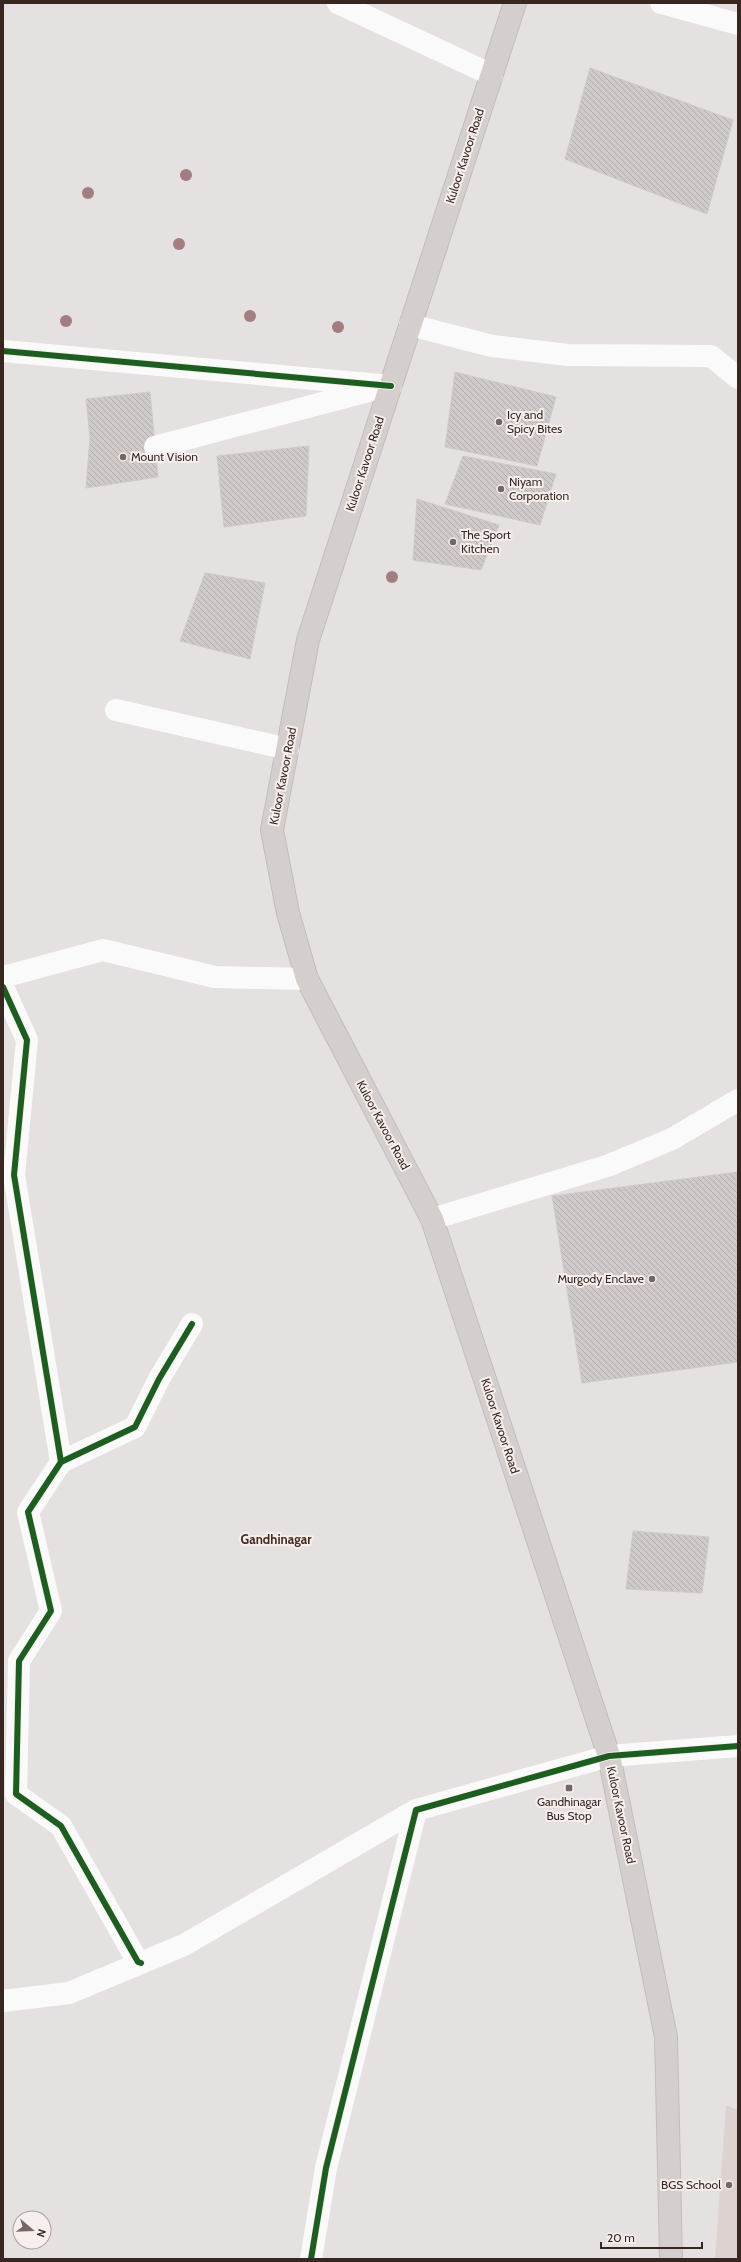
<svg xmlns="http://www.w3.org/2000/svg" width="741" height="2262" font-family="Cabin,sans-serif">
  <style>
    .built { fill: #dcd3d1 }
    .building { fill: url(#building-back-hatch); stroke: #cfcaca }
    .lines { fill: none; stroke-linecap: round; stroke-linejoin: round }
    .major-casing { stroke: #c3bdbb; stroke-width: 24 }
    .minor { stroke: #fbfafa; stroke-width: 22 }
    .major { stroke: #d4cecc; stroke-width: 22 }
    .cycleway-casing { stroke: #f6efee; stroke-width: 8 }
    .cycleway { stroke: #1b5e20; stroke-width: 6 }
    .tree { fill: #a37d7f }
    .poi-dot { fill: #756864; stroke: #f6efee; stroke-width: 1.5 }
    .labels { text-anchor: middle; stroke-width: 4; stroke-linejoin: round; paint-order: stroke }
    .street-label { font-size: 12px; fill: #382720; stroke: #f6efee }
    .poi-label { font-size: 12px; fill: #382720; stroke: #f6efee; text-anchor: start }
    .neighbourhood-label { font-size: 13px; font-weight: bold; fill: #482c1d; stroke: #f6efee }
  </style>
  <defs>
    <pattern id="building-back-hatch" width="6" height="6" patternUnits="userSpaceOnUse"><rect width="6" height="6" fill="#cfcac9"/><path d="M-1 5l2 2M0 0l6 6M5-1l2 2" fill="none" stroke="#b2aeac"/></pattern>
  </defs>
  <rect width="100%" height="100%" fill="#e6e1e1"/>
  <!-- built -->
  <polygon class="built" points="726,2105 738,2110 738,2259 715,2259"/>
  <!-- building -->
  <g class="building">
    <polygon points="590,68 733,120 707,214 565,159"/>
    <polygon points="455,372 556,397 537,466 445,447"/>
    <polygon points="150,392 158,477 86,488 90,437 86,399"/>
    <polygon points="309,446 306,516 224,527 217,456"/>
    <polygon points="463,456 556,474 540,525 445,504"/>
    <polygon points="417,499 499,525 481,570 413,560"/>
    <polygon points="205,573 265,583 250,659 180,641"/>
    <polygon points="738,1172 738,1362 582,1383 552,1196"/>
    <polygon points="633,1531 709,1537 702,1593 626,1589"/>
  </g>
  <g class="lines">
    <!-- major casing -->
    <g class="major-casing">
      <polyline id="major" points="515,3 308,640 272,830 288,913 307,979 432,1219 609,1756 666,2037 671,2259"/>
    </g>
    <!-- minor -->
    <g class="minor">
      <polyline points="338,3 492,75"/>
      <polyline points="661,3 738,24"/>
      <polyline points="410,325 492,346 568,355 711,356 738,378"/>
      <polyline points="3,351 391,386"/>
      <polyline points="155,447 376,389"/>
      <polyline points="116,710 288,749"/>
      <polyline points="3,977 103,950 215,977 307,979"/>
      <polyline points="3,987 27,1040 14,1175 61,1462"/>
      <polyline points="432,1219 607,1166 672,1139 738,1100"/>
      <polyline points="141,1963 138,1962 61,1826 16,1794 19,1661 51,1611 28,1512 61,1462 135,1427 159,1379 192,1324"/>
      <polyline points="3,2001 69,1993 184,1945 416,1810"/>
      <polyline points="311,2259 326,2168 416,1810 609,1756 738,1746"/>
    </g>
    <!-- major -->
    <use href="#major" class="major"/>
    <!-- cycleway casing -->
    <g class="cycleway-casing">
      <g id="cycleway">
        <polyline points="3,351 391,386"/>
        <polyline points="3,987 27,1040 14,1175 61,1462"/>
        <polyline points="141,1963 138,1962 61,1826 16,1794 19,1661 51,1611 28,1512 61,1462 135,1427 159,1379 192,1324"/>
        <polyline points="311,2259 326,2168 416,1810 609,1756 738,1746"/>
      </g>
    </g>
    <!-- cycleway -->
    <use href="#cycleway" class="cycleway"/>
  </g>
  <!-- trees -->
  <g class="tree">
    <circle cx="186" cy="175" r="6"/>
    <circle cx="88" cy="193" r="6"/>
    <circle cx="179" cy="244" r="6"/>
    <circle cx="250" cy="316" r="6"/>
    <circle cx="66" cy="321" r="6"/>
    <circle cx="338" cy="327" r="6"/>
    <circle cx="392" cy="577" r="6"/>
  </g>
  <!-- markers -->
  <g class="poi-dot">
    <circle cx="499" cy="422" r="4"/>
    <circle cx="123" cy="457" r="4"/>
    <circle cx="501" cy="489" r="4"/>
    <circle cx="453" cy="542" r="4"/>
    <circle cx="652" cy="1279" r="4"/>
    <rect x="565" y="1784" width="8" height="8" rx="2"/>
    <circle cx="729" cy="2185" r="4"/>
  </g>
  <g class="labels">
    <!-- street labels -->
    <g class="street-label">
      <text transform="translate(465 156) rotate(-72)" y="4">Kuloor Kavoor Road</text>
      <text transform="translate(365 464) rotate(-72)" y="4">Kuloor Kavoor Road</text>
      <text transform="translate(283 776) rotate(-79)" y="4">Kuloor Kavoor Road</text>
      <text transform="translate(383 1125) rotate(62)" y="4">Kuloor Kavoor Road</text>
      <text transform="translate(500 1426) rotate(72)" y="4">Kuloor Kavoor Road</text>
      <text transform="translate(621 1815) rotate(78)" y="4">Kuloor Kavoor Road</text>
    </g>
    <!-- poi labels -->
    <g class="poi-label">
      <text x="507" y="419">Icy and<tspan x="507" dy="14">Spicy Bites</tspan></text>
      <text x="131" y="461">Mount Vision</text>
      <text x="509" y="486">Niyam<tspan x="509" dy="14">Corporation</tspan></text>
      <text x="461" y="539">The Sport<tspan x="461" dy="14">Kitchen</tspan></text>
      <text x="644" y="1283" text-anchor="end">Murgody Enclave</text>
      <text x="569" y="1806" text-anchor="middle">Gandhinagar<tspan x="569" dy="14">Bus Stop</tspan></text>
      <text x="721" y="2189" text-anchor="end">BGS School</text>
    </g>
    <!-- neighbourhood labels -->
    <g class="neighbourhood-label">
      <text x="276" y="1544">Gandhinagar</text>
    </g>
  </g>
  <!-- border -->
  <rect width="741" height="2262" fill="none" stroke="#382720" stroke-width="8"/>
  <!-- north arrow -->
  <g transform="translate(32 2230) rotate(109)"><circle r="19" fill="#f6efee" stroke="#aa9f9c"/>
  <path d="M0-3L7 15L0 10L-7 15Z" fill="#756864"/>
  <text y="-6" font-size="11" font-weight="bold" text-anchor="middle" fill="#382720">N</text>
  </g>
  <!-- scale -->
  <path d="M601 2242v6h101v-6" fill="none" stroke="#382720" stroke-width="2"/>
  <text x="607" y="2242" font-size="12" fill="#382720" stroke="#f6efee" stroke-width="3" paint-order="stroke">20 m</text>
</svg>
